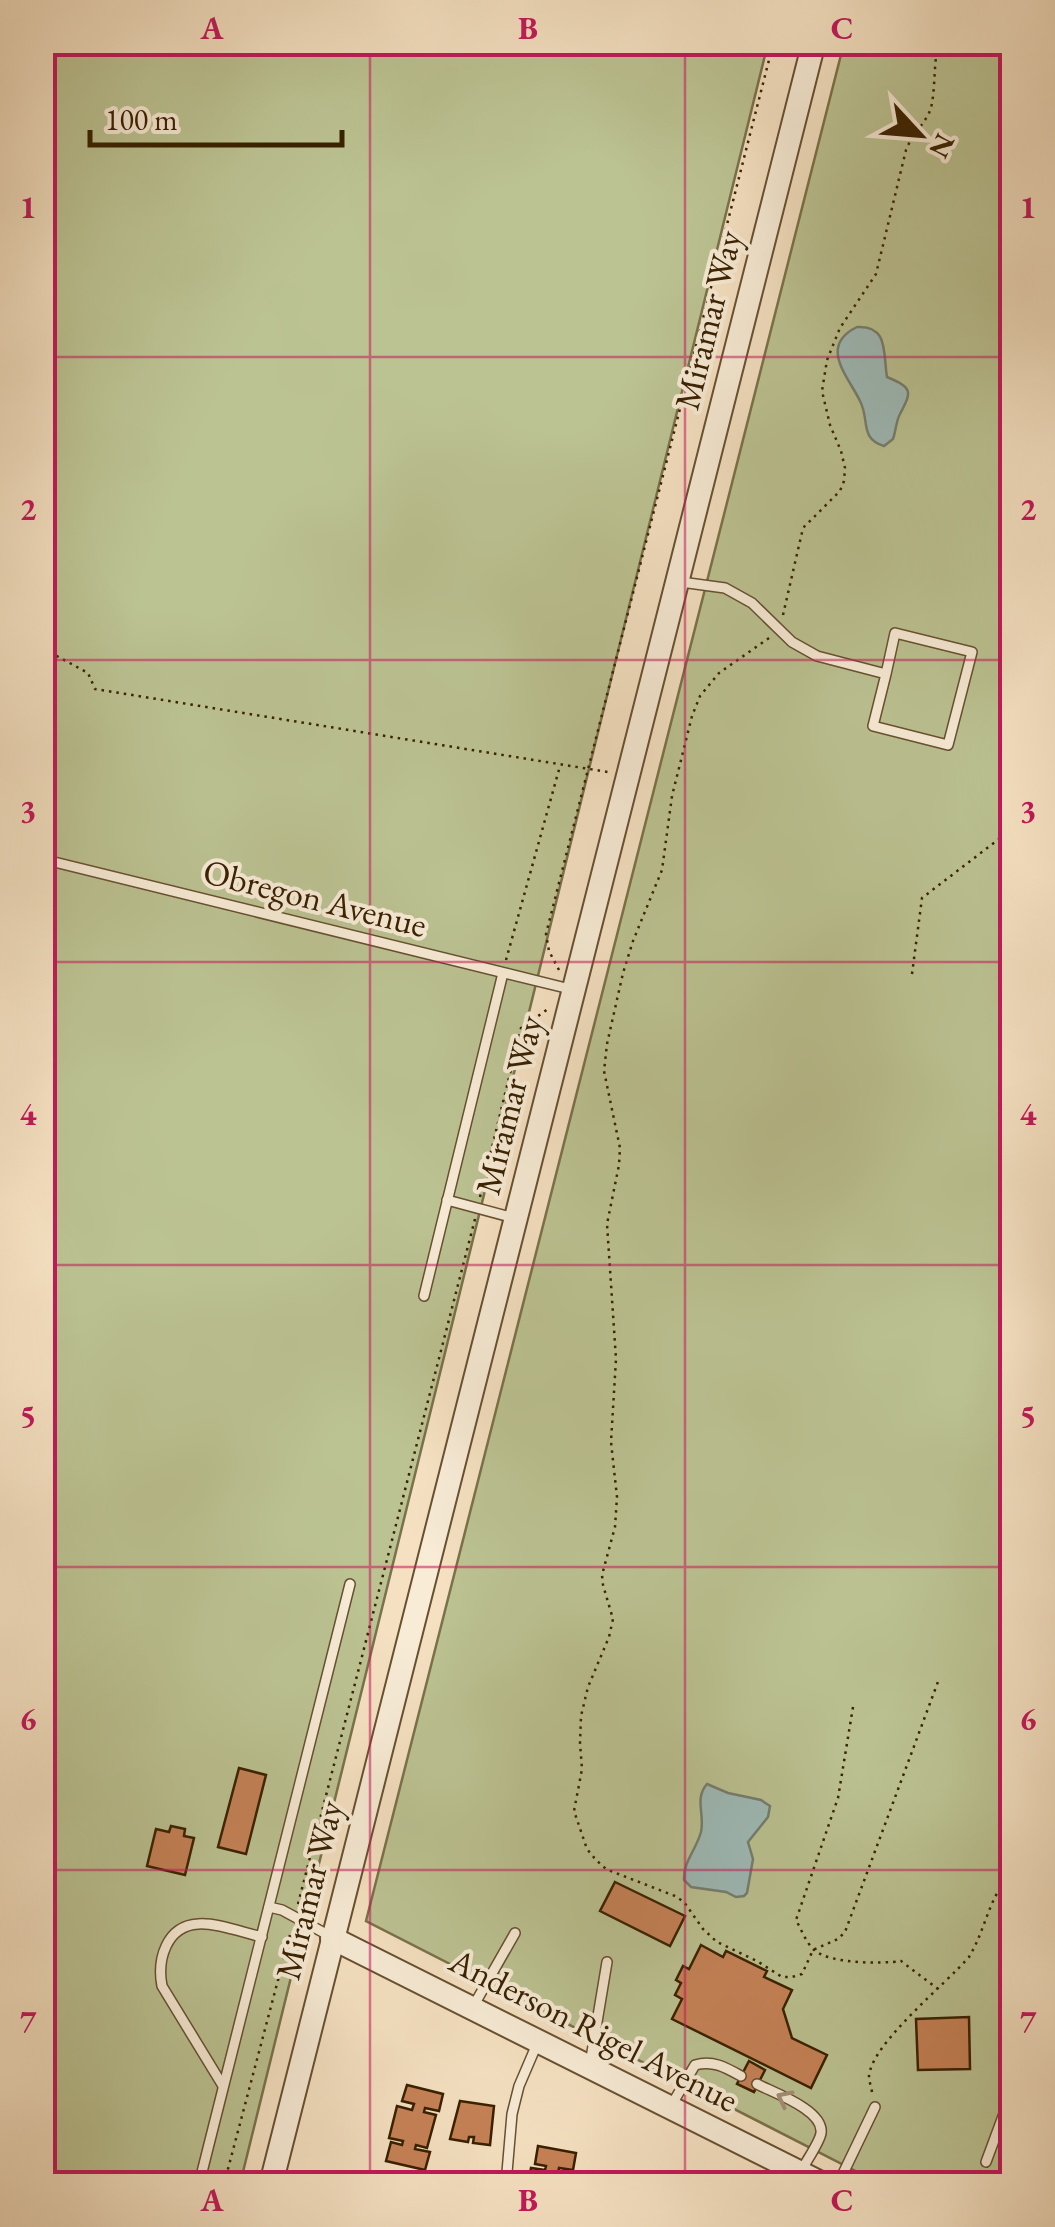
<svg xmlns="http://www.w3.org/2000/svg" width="1055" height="2227" font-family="'EB Garamond',serif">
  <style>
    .green { fill: #bcc393; stroke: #7a724a; stroke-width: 2.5 }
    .water { fill: #9ebcba; stroke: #757e70; stroke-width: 2.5 }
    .building { fill: #c68257; stroke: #382000; stroke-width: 2.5 }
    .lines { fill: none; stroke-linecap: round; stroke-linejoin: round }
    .service-casing { stroke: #675030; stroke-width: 12 }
    .tertiary-casing { stroke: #675030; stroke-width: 26 }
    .path { stroke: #382000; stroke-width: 2.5; stroke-dasharray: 2.5 5; stroke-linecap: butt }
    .service { stroke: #f8ecd7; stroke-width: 9 }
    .tertiary { stroke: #f8ecd7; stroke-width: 22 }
    .oneway { stroke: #a29076 }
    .grid { fill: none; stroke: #c2185b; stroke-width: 2.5; stroke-opacity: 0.55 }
    .labels { text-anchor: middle; stroke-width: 8; stroke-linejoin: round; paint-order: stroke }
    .street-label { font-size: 35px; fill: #382000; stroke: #f8ecd7 }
    .neatline { fill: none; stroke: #c2185b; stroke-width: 4 }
    .grid-label { font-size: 32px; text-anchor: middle; font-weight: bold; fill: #c2185b }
  </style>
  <rect width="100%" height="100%" fill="#f5e1c2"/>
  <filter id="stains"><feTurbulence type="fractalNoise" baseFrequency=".002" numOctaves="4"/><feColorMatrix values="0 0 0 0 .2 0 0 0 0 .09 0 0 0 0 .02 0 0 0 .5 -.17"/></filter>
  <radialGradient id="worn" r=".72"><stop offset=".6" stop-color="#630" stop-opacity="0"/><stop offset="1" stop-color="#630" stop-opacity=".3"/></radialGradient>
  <!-- green -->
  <g class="green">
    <polygon points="42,43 768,43 240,2184 43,2184"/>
    <polygon points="844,43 1012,43 1012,2184 881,2184 366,1921"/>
  </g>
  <!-- water -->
  <g class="water">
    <path d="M857 327C889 325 883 354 887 377 913 388 912 391 900 414 896 421 896 431 893 439L884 446C859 438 870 420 860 401 848 376 818 346 857 327Z"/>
    <path d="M707 1784 728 1793 761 1800 770 1806 768 1817 748 1842 753 1859 747 1893 744 1896 736 1897 726 1892 691 1887 684 1880C683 1862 696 1850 701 1832 705 1814 694 1799 707 1784Z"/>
  </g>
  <!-- building -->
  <g class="building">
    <polygon points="239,1768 266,1775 246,1854 218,1847"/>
    <polygon points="171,1826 185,1829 184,1836 194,1838 185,1875 147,1866 156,1829 169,1832"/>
    <polygon points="615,1882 685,1916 670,1946 600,1911"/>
    <polygon points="701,1945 723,1957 726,1951 767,1971 764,1977 792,1990 783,2009 792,2038 827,2055 811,2088 672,2019 682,1999 675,1995 681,1983 676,1980 683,1966 689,1969"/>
    <polygon points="969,2017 970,2069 918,2070 916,2019"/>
    <polygon points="749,2061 765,2070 754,2092 737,2084"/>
    <polygon points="407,2085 443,2094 439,2111 425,2108 424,2112 436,2115 427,2148 416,2145 415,2149 430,2152 425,2170 386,2161 391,2142 402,2145 403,2141 389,2138 397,2106 412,2110 414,2104 402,2101"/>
    <polygon points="460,2101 494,2106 490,2145 473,2143 474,2137 469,2137 468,2142 450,2139"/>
    <polygon points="538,2146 576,2153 573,2170 559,2168 558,2173 569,2175 568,2184 528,2184 531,2168 545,2170 546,2166 535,2164"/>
  </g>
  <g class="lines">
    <!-- service casing -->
    <g class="service-casing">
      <g id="service">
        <polyline points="681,582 725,588 752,603 792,642 817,656 886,674 873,726 948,745 972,652 895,633 886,674"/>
        <polyline points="42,859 574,990"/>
        <polyline points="447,1200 514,1218"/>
        <polyline points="424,1296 503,973"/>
        <polyline points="269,1907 282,1910 330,1936"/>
        <polyline points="474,2005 515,1933"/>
        <polyline points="590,2064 607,1962"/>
        <path d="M757 2084C774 2093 824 2110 821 2133 820 2142 806 2161 802 2170"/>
        <path d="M223 2086 162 1986C157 1960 166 1926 198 1924 215 1922 244 1933 262 1937"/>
        <path d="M671 2106 695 2065C713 2060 725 2067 741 2076"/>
        <polyline points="986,2162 1012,2092"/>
        <polyline points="199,2184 350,1584"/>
        <polyline points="506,2184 512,2114 519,2086 537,2044"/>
        <polyline points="838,2184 875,2107"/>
      </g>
    </g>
    <!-- tertiary casing -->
    <g class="tertiary-casing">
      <g id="tertiary">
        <polyline points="332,1938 823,2184"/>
        <polyline points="271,2184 814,42"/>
      </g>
    </g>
    <!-- path -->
    <g class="path">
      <polyline points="42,58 48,42"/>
      <path d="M783 615 803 528 840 491 844 481 845 468 841 451 830 425 822 391 827 360 840 328 876 274 906 150C912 134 926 123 931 108 936 86 933 63 939 42"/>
      <polyline points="769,638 719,673 700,696 692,716 672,796 662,870 633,941 623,973 607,1044 604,1071 620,1148 619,1165 607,1224 616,1359 611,1442 617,1497 615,1527 602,1575 603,1585 613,1619 609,1637 588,1687 581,1716 580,1743 582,1769 574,1811 587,1849 596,1860 606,1869 621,1875 675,1896 684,1902 703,1929 717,1942 757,1961 782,1977 792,1977 802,1974 813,1950 838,1939 845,1932 939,1679"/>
      <polyline points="42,652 55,655 88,673 95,689 608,772"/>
      <polyline points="506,960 560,766"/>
      <polyline points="559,970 549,951 546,934 770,56 784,42"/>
      <polyline points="912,974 922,898 1012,829"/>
      <polyline points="480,1197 521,1028 548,1009"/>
      <path d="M853 1707 838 1798 796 1920C801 1929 806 1942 813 1949 828 1964 881 1964 901 1961L938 1989"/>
      <polyline points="298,1904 475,1219"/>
      <path d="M872 2092C871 2086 869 2081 869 2076 872 2043 946 1984 969 1957 986 1929 988 1898 1012 1872"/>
      <polyline points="224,2184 291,1931"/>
    </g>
    <!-- service -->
    <use href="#service" class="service"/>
    <!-- tertiary -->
    <use href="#tertiary" class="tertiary"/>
  </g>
  <!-- one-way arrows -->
  <defs><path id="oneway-chevron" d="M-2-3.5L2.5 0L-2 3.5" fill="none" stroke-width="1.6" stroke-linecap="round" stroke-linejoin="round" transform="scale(2.5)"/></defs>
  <use class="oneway" href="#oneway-chevron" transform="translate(784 2098) rotate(-153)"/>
  <!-- grid -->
  <path class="grid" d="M370 42V2184M685 42V2184M42 357H1012M42 660H1012M42 962H1012M42 1265H1012M42 1567H1012M42 1870H1012"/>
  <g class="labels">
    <!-- street labels -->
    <g class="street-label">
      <text transform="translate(708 320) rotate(-76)" y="12">Miramar Way</text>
      <text transform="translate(315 898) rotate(14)" y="12">Obregon Avenue</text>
      <text transform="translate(509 1105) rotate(-76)" y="12">Miramar Way</text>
      <text transform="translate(309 1890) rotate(-76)" y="12">Miramar Way</text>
      <text transform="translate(594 2030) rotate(27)" y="12">Anderson Rigel Avenue</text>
    </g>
  </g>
  <!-- margin -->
  <rect width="1055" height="2227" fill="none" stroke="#f5e1c2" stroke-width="110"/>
  <!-- north arrow -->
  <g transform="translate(920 135) rotate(116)" stroke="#f8ecd7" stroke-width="8" paint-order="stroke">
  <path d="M0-8L18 38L0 25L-18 38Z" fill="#382000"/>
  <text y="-15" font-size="28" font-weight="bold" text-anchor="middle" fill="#382000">N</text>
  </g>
  <!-- scale -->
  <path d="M90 130v15h252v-15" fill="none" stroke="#382000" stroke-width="5"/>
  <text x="105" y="130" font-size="30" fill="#382000" stroke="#f8ecd7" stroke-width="8" paint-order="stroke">100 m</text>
  <rect x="55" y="55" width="945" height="2117" class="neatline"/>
  <g class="grid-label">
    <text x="212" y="39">A</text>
    <text x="528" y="39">B</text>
    <text x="842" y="39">C</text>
    <text x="28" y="218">1</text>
    <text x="1028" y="218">1</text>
    <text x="28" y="520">2</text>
    <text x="1028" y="520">2</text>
    <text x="28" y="822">3</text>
    <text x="1028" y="822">3</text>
    <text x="28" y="1125">4</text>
    <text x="1028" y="1125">4</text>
    <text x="28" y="1427">5</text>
    <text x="1028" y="1427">5</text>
    <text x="28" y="1730">6</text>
    <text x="1028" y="1730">6</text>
    <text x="28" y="2032">7</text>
    <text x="1028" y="2032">7</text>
    <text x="212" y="2211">A</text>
    <text x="528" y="2211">B</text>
    <text x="842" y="2211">C</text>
  </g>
  <rect width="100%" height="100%" filter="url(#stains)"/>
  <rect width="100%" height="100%" fill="url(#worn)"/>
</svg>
